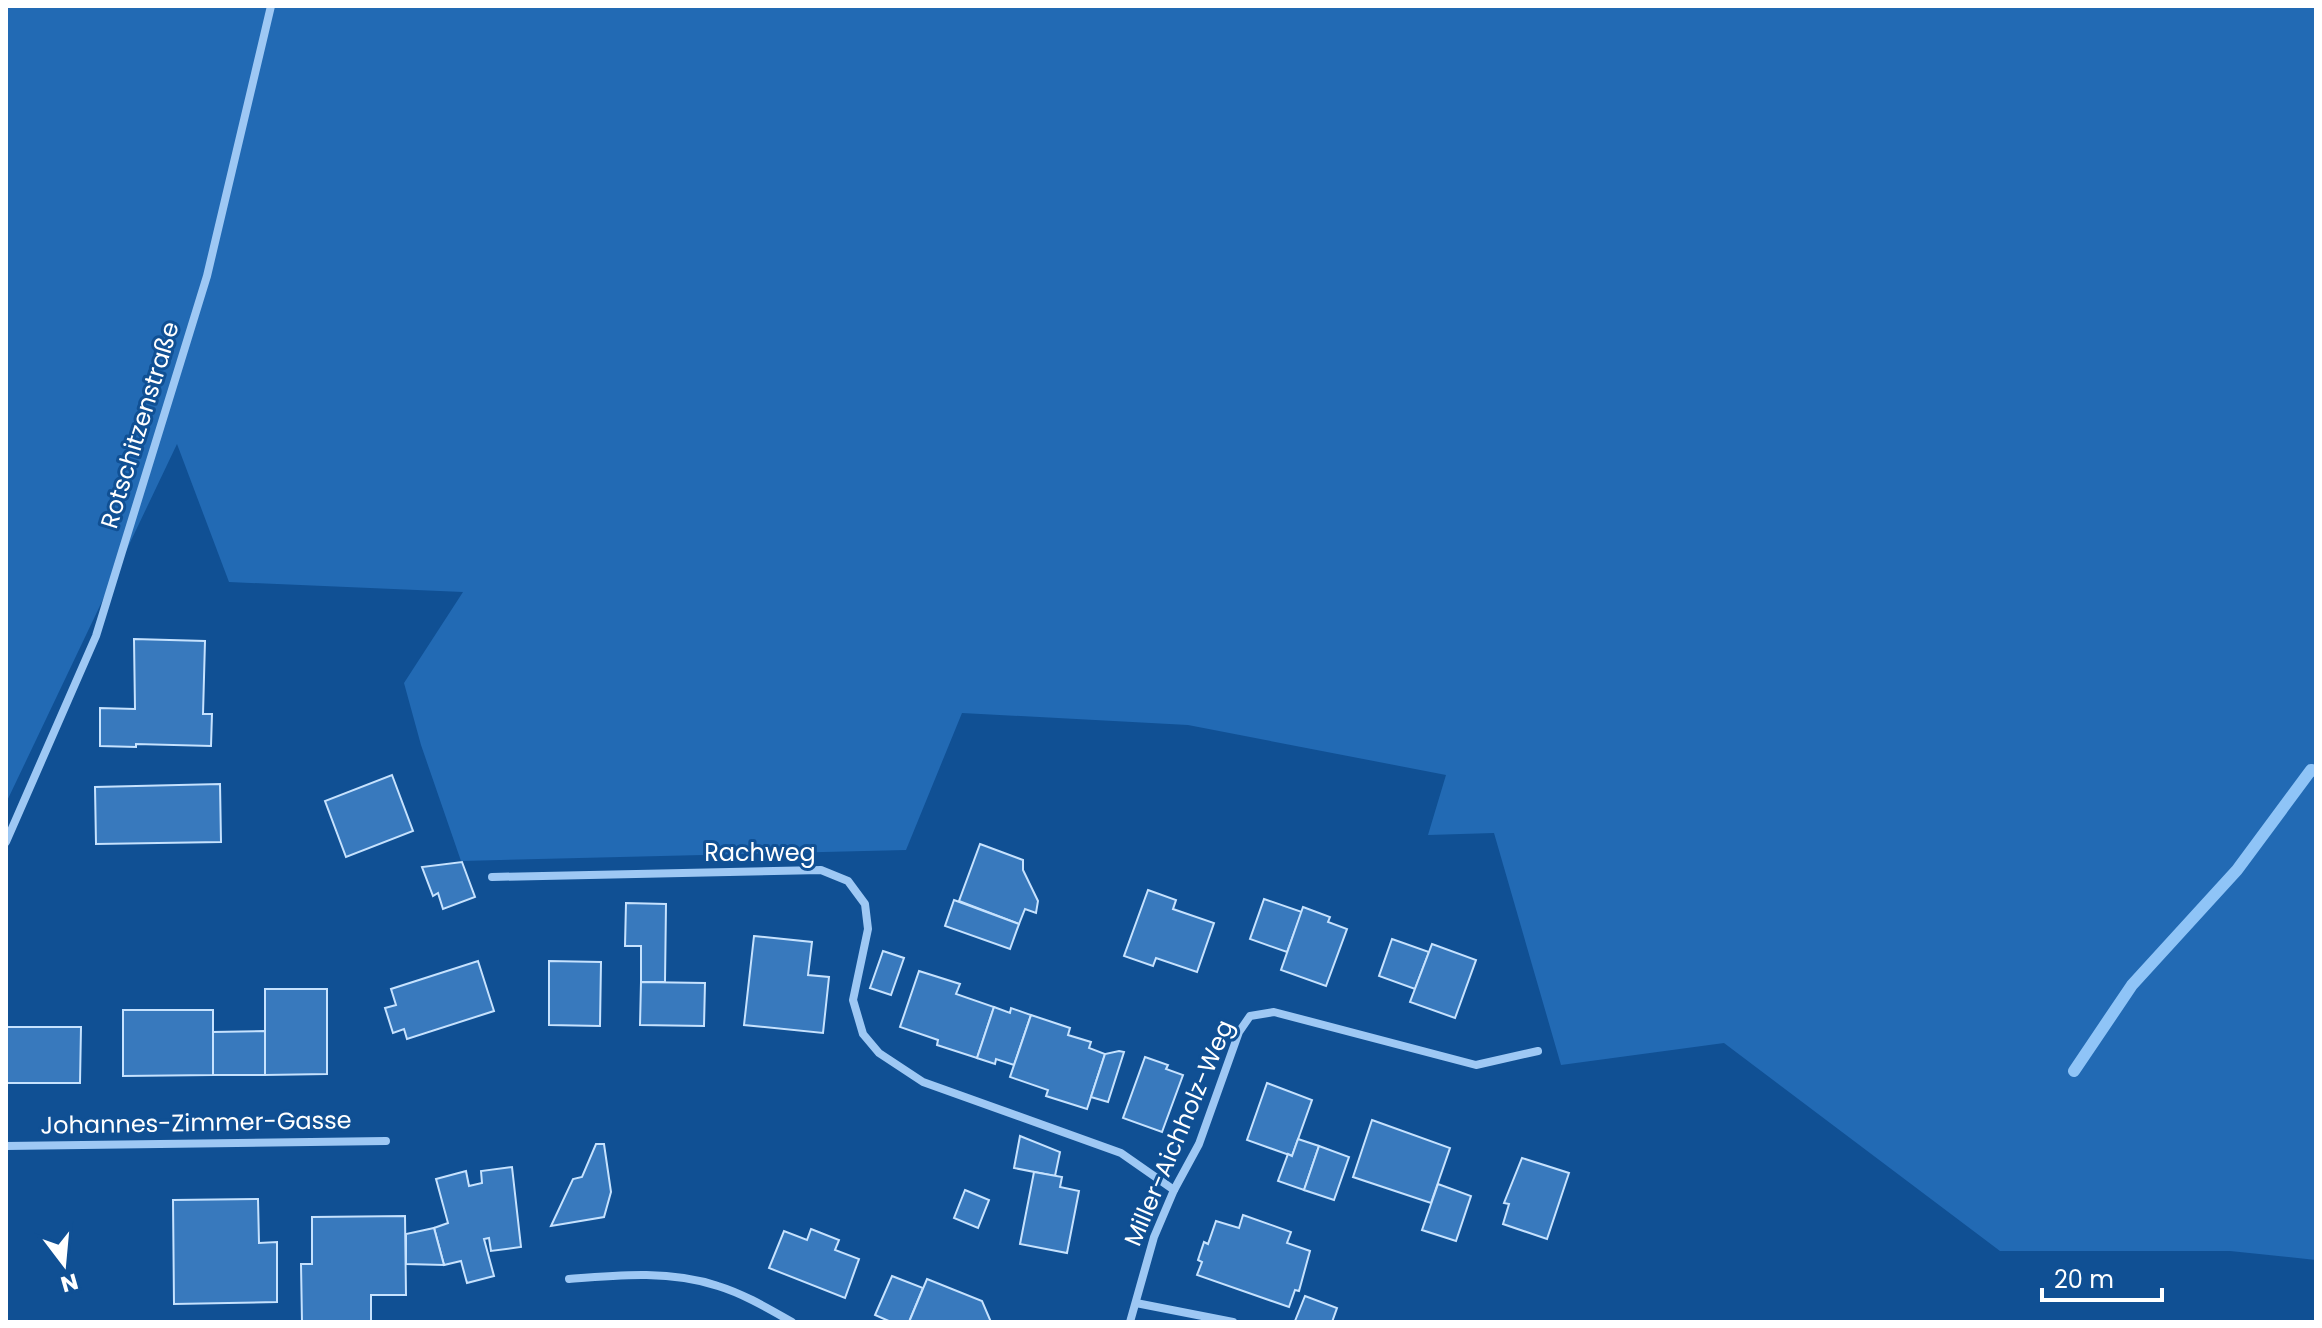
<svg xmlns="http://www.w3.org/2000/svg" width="2322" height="1328" font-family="Poppins,sans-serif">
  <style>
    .green { fill: #226ab4 }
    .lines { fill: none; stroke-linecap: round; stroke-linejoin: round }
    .stream { stroke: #8fc4f7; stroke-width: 12 }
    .building { fill: #3879bd; stroke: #c6e2fe; stroke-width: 2 }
    .minor { stroke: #9ec8f4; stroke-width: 8 }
    .labels { text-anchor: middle; stroke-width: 6; stroke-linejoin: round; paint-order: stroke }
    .street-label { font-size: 24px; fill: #fff; stroke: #105094 }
  </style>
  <rect width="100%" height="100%" fill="#105094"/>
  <!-- green -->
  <polygon class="green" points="6,6 2316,6 2316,1260 2230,1251 2000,1251 1724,1043 1561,1065 1494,833 1428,835 1446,775 1188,725 962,713 906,850 461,861 421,745 404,683 463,592 229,582 177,444 6,803"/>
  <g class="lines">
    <!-- stream -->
    <polyline class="stream" points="2074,1071 2132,985 2237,870 2311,770 2316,771"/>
  </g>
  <!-- building -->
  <g class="building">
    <polygon points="134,639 205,641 203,714 212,714 211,746 136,744 136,747 100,746 100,708 135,709"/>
    <polygon points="392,775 413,831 346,857 325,801"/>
    <polygon points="220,784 221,842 96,844 95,787"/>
    <polygon points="980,844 1023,860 1023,870 1038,901 1036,913 1025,909 1019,924 959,901"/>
    <polygon points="462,862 475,897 443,909 438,893 433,896 422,867"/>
    <polygon points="1148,890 1176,900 1173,909 1214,923 1197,972 1156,958 1153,966 1124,956"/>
    <polygon points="1264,899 1302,912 1287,952 1250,939"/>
    <polygon points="954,900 1019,924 1010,949 945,926"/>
    <polygon points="626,903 666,904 665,982 641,982 641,946 625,946"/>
    <polygon points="1303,907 1330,917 1328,922 1347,929 1326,986 1281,970"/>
    <polygon points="754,936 812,942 808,975 829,977 823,1033 744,1025"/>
    <polygon points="1392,939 1429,952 1415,989 1379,976"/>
    <polygon points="1432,944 1476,960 1455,1018 1410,1002"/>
    <polygon points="883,951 904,958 891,995 870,988"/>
    <polygon points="478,961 494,1011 407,1039 404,1029 393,1033 385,1008 396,1005 391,989"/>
    <polygon points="549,961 601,962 600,1026 549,1025"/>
    <polygon points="919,971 960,984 956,994 994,1007 977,1058 937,1045 938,1040 900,1027"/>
    <polygon points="641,982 705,983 704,1026 640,1025"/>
    <polygon points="265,989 327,989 327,1074 265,1075"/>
    <polygon points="994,1007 1010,1013 1011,1008 1031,1015 1014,1065 996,1059 995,1064 977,1058"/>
    <polygon points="123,1010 213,1010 213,1075 123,1076"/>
    <polygon points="1031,1015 1070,1028 1068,1035 1091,1042 1089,1048 1105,1054 1087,1109 1046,1096 1048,1090 1010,1077"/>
    <polygon points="7,1027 81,1027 80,1083 6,1083"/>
    <polygon points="265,1031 265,1075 213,1075 213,1032"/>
    <polygon points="1119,1051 1124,1052 1108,1102 1091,1097 1105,1054"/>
    <polygon points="1145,1057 1168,1065 1166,1069 1183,1075 1162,1132 1123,1118"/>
    <polygon points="1267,1083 1312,1100 1292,1156 1247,1140"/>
    <polygon points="1372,1120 1450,1148 1431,1203 1353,1177"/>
    <polygon points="1020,1136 1060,1152 1055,1176 1014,1168"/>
    <polygon points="1298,1139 1319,1146 1304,1190 1278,1181 1288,1154 1292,1156"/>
    <polygon points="596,1144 604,1144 611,1192 604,1217 551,1226 573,1179 582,1177"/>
    <polygon points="1319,1146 1349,1157 1334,1200 1304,1190"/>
    <polygon points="1522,1158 1569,1173 1547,1239 1503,1224 1509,1204 1504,1203"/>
    <polygon points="512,1167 521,1247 491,1251 489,1238 484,1239 494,1276 467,1283 461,1261 444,1265 434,1228 448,1223 436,1179 466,1171 469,1186 482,1183 481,1171"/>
    <polygon points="1034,1172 1062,1177 1060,1187 1079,1191 1067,1253 1020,1244"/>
    <polygon points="1438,1184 1471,1196 1456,1241 1422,1230"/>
    <polygon points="965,1190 989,1200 978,1228 954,1218"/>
    <polygon points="258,1199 259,1243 277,1242 277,1302 174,1304 173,1200"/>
    <polygon points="1243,1215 1291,1232 1287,1243 1310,1251 1299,1291 1295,1290 1289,1307 1197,1275 1202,1262 1198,1260 1204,1242 1208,1244 1216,1221 1239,1228"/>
    <polygon points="405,1216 406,1295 371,1295 371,1322 302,1322 301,1264 312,1264 312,1217"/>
    <polygon points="434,1228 444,1265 406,1264 406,1234"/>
    <polygon points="811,1229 839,1240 835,1250 859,1259 845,1298 769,1268 784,1231 807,1240"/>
    <polygon points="892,1276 923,1288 909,1322 891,1322 875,1315"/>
    <polygon points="927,1279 982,1301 991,1322 909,1322"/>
    <polygon points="1305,1296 1337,1308 1332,1322 1295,1321"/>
  </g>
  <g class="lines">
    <!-- minor -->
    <g class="minor">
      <polyline points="6,842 96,636 207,276 271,6"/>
      <polyline points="492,877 821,870 848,881 865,904 868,929 853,1000 863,1034 879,1053 923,1082 1121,1153 1174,1190"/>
      <polyline points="6,1146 386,1141"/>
      <path d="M569 1279C618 1275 670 1270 718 1286 744 1294 769 1309 792 1322"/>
      <polyline points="1136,1303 1233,1322"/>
      <polyline points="1130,1322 1154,1237 1174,1190 1199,1144 1239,1032 1250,1016 1274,1012 1476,1065 1538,1051"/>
    </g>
  </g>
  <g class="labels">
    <!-- street labels -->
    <g class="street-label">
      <text transform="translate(140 425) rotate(-73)" y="8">Rotschitzenstraße</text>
      <text x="760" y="861">Rachweg</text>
      <text transform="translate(196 1123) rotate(-1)" y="8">Johannes-Zimmer-Gasse</text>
      <text transform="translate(1179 1133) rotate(-67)" y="8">Miller-Aichholz-Weg</text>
    </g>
  </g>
  <!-- border -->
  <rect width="2322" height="1328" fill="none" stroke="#ffffff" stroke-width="16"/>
  <!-- north arrow -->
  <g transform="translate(64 1264) rotate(164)" stroke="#105094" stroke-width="6" paint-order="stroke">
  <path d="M0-6L14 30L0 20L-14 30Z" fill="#ffffff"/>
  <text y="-12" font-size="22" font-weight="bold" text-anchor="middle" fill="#ffffff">N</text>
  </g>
  <!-- scale -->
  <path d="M2042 1288v12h120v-12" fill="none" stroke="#ffffff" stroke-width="4"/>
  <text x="2054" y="1288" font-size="24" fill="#ffffff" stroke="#105094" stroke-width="6" paint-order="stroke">20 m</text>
</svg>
